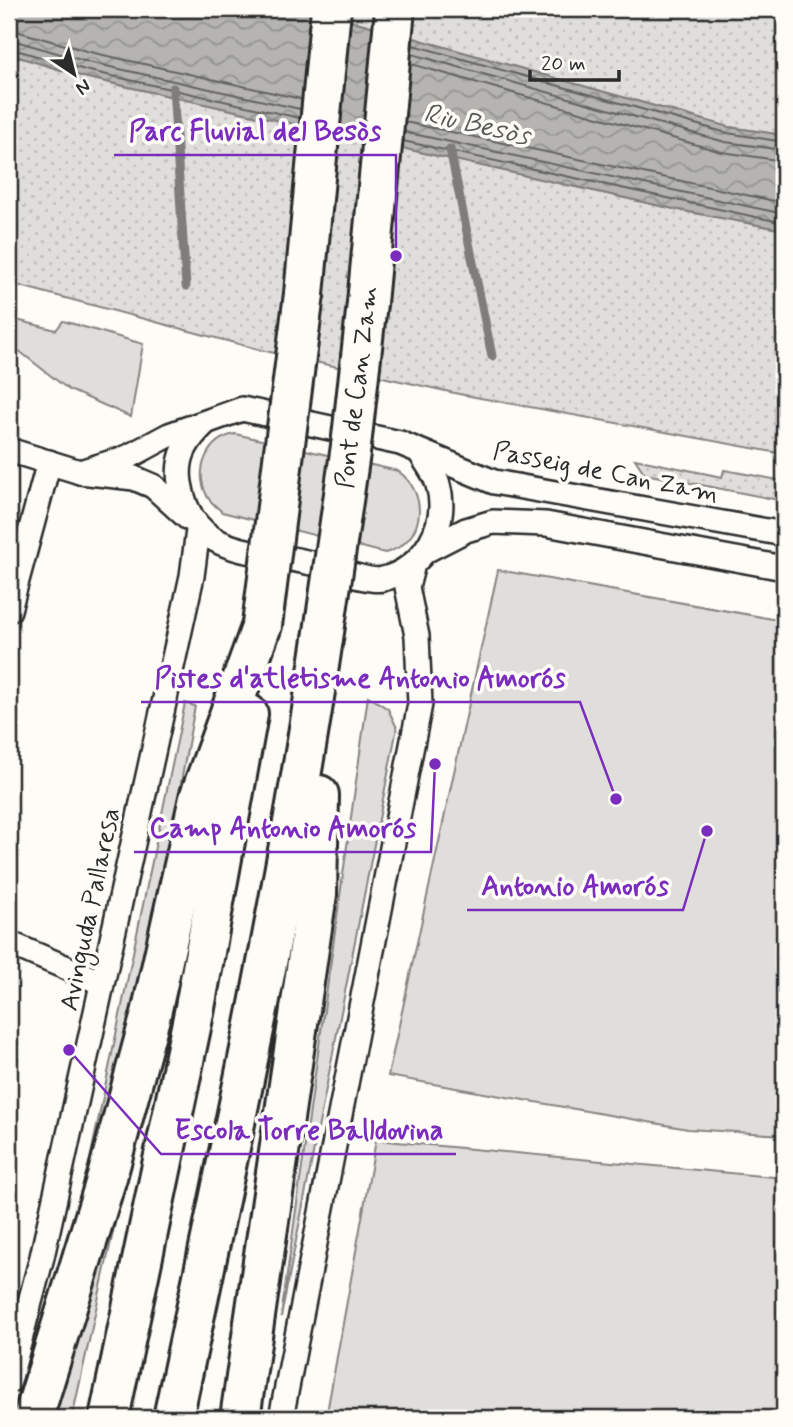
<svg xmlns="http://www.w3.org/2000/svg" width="793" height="1427" font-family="Mynerve,sans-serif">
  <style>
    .grass { fill: url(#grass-dots); stroke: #858482; stroke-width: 2 }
    .garden { fill: #dfdeda; stroke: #858482; stroke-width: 2 }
    .water { fill: url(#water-waves); stroke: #7e7d7b; stroke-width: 2 }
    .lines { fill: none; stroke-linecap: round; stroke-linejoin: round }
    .shore { stroke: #626261; stroke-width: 2 }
    .stream { stroke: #7e7d7b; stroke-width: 9 }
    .minor-casing { stroke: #2b2b2b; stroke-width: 28 }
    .trunk-casing { stroke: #2b2b2b; stroke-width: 44 }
    .minor { stroke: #fdfcf7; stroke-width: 23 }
    .trunk { stroke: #fdfcf7; stroke-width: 38 }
    .trunk-bridge-casing { stroke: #2b2b2b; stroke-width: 44; stroke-linecap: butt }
    .trunk-bridge { stroke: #fdfcf7; stroke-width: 38 }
    .labels { text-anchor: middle; stroke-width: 7; stroke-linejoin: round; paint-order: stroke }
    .street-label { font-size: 26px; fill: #2b2b2b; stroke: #fdfcf7 }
    .water-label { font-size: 28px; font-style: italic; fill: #5b5b5a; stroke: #fdfcf7 }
    .leader { fill: none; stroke: #7b2cbf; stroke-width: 2.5 }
    .callout-dot { fill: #7b2cbf; stroke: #fdfcf7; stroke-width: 2.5 }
    .callout-label { font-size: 28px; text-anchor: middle; font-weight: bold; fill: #7b2cbf; stroke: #fdfcf7; stroke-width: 7; stroke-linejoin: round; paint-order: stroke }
  </style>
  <defs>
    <pattern id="grass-dots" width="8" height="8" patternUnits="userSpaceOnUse" patternTransform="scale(1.75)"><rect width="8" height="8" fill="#dfdeda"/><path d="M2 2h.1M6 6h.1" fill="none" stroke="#c0bfbb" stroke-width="1.8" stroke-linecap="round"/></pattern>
    <pattern id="water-waves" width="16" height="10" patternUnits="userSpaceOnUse" patternTransform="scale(1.75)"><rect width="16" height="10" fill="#b5b4b1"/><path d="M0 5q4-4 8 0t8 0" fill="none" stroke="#939390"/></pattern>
  </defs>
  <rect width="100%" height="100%" fill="#fdfcf7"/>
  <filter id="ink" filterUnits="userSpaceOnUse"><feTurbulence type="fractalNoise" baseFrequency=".0143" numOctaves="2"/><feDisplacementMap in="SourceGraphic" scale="14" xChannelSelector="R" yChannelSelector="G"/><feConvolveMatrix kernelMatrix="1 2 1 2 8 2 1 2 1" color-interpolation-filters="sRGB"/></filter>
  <g filter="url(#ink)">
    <!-- grass -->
    <g class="grass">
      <polygon points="310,9 784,9 784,135 729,127"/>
      <polygon points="9,54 84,77 674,209 784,230 784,454 459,394 261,350 9,283"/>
      <polygon points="635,459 722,477 724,470 784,481 784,501 645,474"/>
    </g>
    <!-- garden -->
    <g class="garden">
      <polygon points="9,318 56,330 63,321 143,344 131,417 69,390 9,343"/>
      <path d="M235 434 398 471C430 494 425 543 385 553L222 512C217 507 210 502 207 496 194 470 207 439 235 434Z"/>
      <polygon points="498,570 784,621 784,1135 688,1129 388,1076"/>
      <polygon points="368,696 388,709 397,728 281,1317"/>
      <polygon points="185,703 195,706 153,935 77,1222"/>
      <polygon points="376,1140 784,1178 784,1418 326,1418"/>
      <polygon points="121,1196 72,1418 45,1418"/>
    </g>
    <!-- water -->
    <polygon class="water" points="9,9 310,9 729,127 784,135 784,230 674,209 84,77 9,54"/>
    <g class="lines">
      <!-- shore -->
      <g class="shore">
        <polyline points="9,29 90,52 301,99"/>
        <polyline points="9,39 88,62 300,109"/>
        <polyline points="413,45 727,133 784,142"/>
        <polyline points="9,48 85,70 300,118"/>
        <polyline points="412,54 725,142 784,150"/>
        <polyline points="411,64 722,152 784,161"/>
        <polyline points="405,122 784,203"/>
        <polyline points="404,132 784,214"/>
        <polyline points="403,141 784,223"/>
      </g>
      <!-- stream -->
      <g class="stream">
        <polyline points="173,88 186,286"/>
        <polyline points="450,149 492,356"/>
      </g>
      <!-- minor casing -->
      <g class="minor-casing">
        <g id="minor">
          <path d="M205 423C187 440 176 457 180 483 191 557 252 549 311 563 327 567 370 583 383 579 423 569 450 525 438 485 435 473 426 463 420 452"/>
          <polyline points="9,450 80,472 134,478 153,486 188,518"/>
          <polyline points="80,472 128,457 169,435 242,409 400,443 494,482 784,534"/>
          <polyline points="427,550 466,530 493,522 546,524 784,568"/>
          <polyline points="9,610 49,462"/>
          <polyline points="9,943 102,983"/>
          <polyline points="9,1381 42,1257 192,576 198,530"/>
          <polyline points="281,1418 420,704 417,636 407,587 412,568"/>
        </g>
      </g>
      <!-- trunk casing -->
      <g class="trunk-casing">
        <g id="trunk">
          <polyline points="304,294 331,9"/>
          <polyline points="367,303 395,9"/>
          <polyline points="33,1418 107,1177 151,1014 199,798 262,625"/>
          <polyline points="109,1418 194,1013 248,714"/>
          <path d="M173 1418C228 1159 284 901 323 639"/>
          <polyline points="240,1418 317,894 319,795"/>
        </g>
      </g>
      <!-- minor -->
      <use href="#minor" class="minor"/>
      <!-- trunk -->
      <use href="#trunk" class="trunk"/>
      <!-- trunk-bridge casing -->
      <g class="trunk-bridge-casing">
        <g id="trunk-bridge">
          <polyline points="262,625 304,294"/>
          <polyline points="323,639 351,446 367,303"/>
        </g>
      </g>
      <!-- trunk-bridge -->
      <use href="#trunk-bridge" class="trunk-bridge"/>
    </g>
  </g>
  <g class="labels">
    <!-- street labels -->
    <g class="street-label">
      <text transform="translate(356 387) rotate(-83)" y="9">Pont de Can Zam</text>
      <text transform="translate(606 471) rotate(11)" y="9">Passeig de Can Zam</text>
      <text transform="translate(89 909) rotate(-78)" y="9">Avinguda Pallaresa</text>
    </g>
    <!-- water labels -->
    <g class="water-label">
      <text transform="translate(477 123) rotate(13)" y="10">Riu Besòs</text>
    </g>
  </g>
  <!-- callouts -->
  <path class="leader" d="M396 256L396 155H114M616 799L580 702H141M435 764L431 852H134M707 831L683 910H467M69 1050L161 1154H456"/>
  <g class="callout-dot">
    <circle cx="396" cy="256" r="7"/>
    <circle cx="616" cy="799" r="7"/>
    <circle cx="435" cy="764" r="7"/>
    <circle cx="707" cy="831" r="7"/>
    <circle cx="69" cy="1050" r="7"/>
  </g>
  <g class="callout-label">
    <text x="255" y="140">Parc Fluvial del Besòs</text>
    <text x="360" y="687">Pistes d'atletisme Antonio Amorós</text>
    <text x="283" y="837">Camp Antonio Amorós</text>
    <text x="575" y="895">Antonio Amorós</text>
    <text x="309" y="1139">Escola Torre Balldovina</text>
  </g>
  <!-- margin -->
  <rect width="793" height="1427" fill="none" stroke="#fdfcf7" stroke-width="35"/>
  <rect x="18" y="18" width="758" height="1392" fill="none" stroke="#2b2b2b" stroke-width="2.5" filter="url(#ink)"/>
  <!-- north arrow -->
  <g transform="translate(74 74) rotate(145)" stroke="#fdfcf7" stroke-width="5" paint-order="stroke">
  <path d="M0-5L12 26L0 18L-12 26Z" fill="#2b2b2b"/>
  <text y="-10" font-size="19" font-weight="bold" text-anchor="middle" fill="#2b2b2b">N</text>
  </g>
  <!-- scale -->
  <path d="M530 70v10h89v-10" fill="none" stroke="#2b2b2b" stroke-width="3.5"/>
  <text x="541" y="70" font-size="21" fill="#2b2b2b" stroke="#fdfcf7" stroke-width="5" paint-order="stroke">20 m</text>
</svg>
